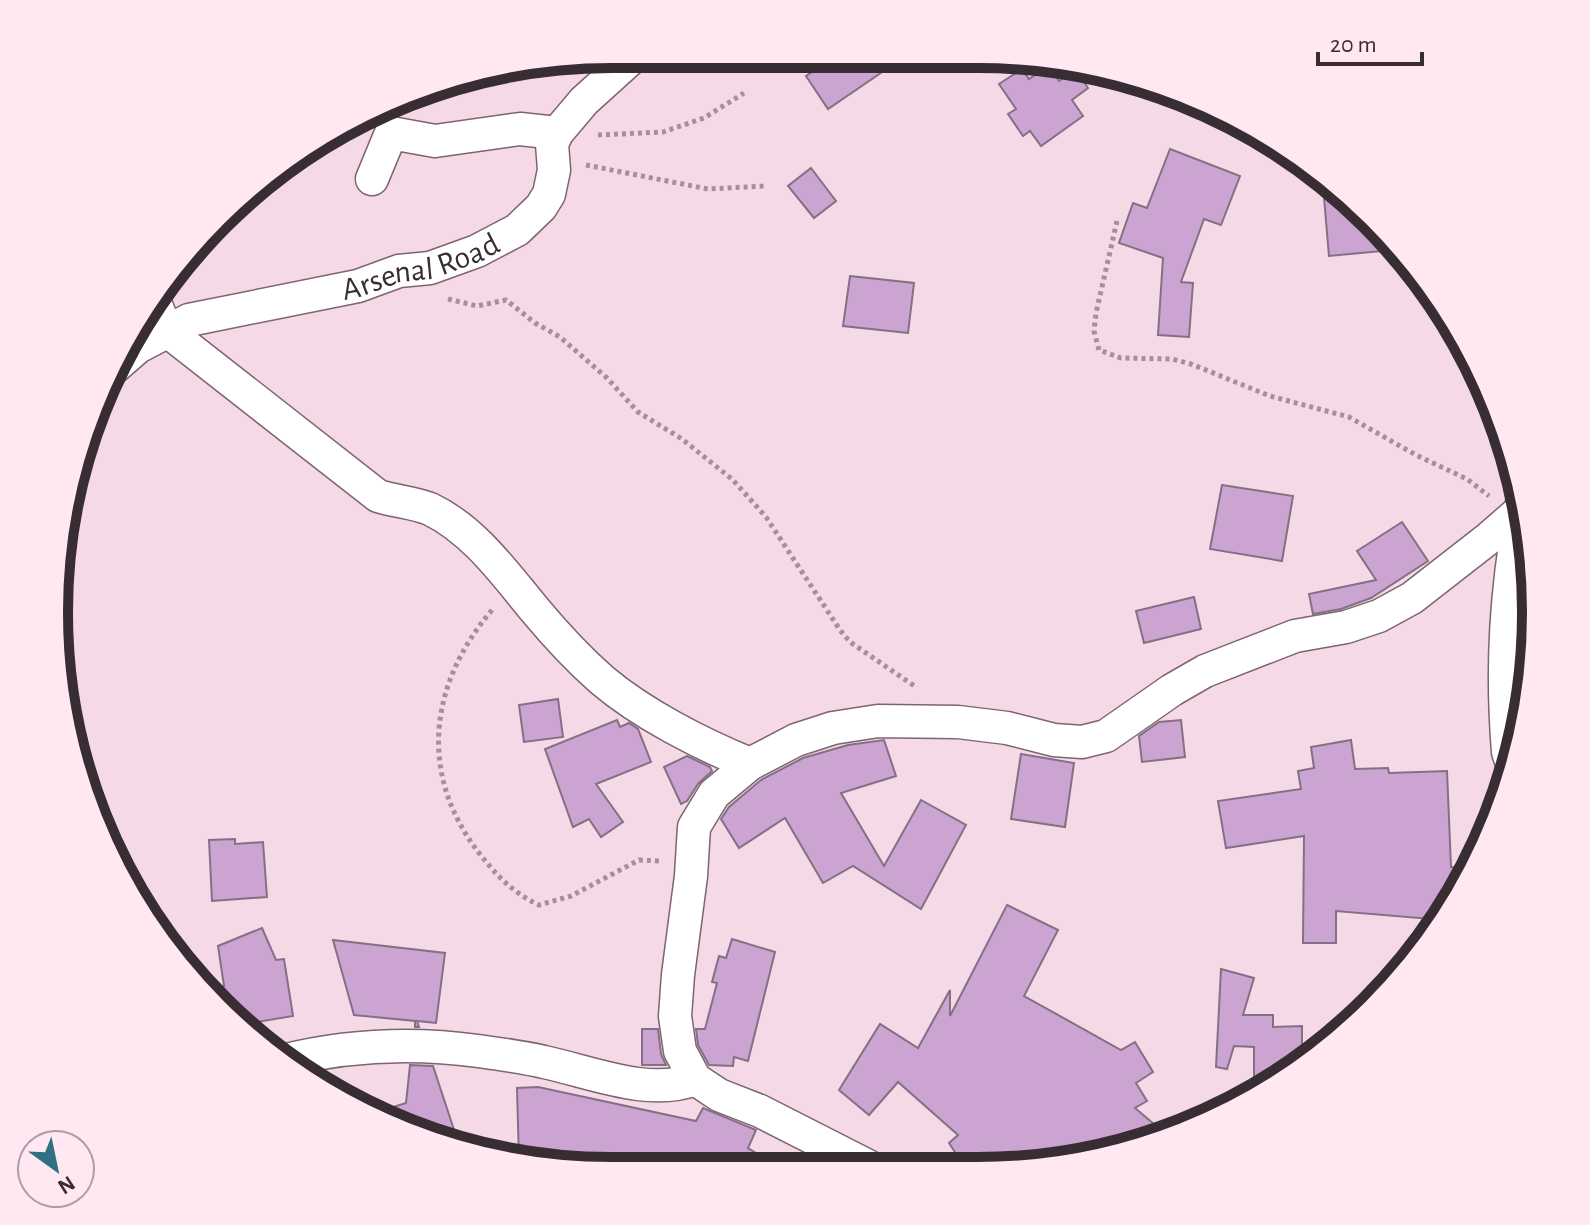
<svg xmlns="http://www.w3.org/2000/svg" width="1590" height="1225" font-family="'Alegreya Sans',sans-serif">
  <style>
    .building { fill: #cba4d1; stroke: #827185; stroke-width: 2 }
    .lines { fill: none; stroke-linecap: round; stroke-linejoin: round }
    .minor-casing { stroke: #7d6470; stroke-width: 35 }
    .path { stroke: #a59099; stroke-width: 5; stroke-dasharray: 4 4; stroke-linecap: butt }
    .minor { stroke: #fff; stroke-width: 32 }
    .labels { text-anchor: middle; stroke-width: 8; stroke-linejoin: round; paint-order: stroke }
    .street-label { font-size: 32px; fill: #382d32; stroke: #ffe8f2 }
    .rim { fill: none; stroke: #382d32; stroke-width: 10 }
  </style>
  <rect width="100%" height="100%" fill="#f5d9e6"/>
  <!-- building -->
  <g class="building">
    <polygon points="837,55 907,55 828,109 806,76"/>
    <polygon points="1048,66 1059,81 1076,70 1088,88 1072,100 1083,116 1041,146 1030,131 1023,136 1008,114 1016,109 999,84 1022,69 1029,79"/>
    <polygon points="1170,149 1240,176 1221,225 1204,219 1181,282 1193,283 1189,337 1158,335 1163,258 1119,243 1133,203 1147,208"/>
    <polygon points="811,168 836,201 814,218 788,186"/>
    <polygon points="1322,174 1357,212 1393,250 1329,256"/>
    <polygon points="850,276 914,283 908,333 843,326"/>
    <polygon points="1222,485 1293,496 1282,561 1210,549"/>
    <polygon points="1402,522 1428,561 1371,598 1341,609 1313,614 1309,594 1376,580 1357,551"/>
    <polygon points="1194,597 1201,629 1144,643 1136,611"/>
    <polygon points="558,699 563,737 524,742 519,705"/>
    <polygon points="617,720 620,727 629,723 638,729 651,762 596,784 623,822 601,837 589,819 573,827 545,749"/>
    <polygon points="1181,720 1185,757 1142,762 1139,736 1159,722"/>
    <polygon points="884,740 896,776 841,793 884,866 921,800 966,825 921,909 853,866 823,883 785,818 739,848 721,819 729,807 761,780 803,758 848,745"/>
    <polygon points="1351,740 1355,769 1388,768 1389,773 1447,771 1451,867 1464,868 1463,884 1443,920 1336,911 1336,943 1303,943 1304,836 1226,848 1218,801 1301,789 1298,771 1314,768 1311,747"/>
    <polygon points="1021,754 1074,763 1065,827 1011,819"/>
    <polygon points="687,756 710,767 712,771 698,784 687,801 681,804 664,767"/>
    <polygon points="235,839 235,844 263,842 267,897 212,901 209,840"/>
    <polygon points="1007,905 1058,930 1024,996 1121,1050 1135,1042 1153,1072 1136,1083 1147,1101 1135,1108 1168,1136 1157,1141 1050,1166 964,1166 949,1143 958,1135 898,1082 869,1115 839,1090 880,1024 918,1048 950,990 950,1016"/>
    <polygon points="262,928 276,960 284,959 293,1016 239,1025 217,1007 202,989 224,986 218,946"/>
    <polygon points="732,939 775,952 748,1061 734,1057 733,1066 709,1065 698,1045 696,1029 705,1029 717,983 712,982 719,956 726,958"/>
    <polygon points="333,940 445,953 436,1023 417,1021 419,1027 415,1027 415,1021 354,1015"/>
    <polygon points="1221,969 1254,978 1243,1015 1273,1015 1273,1027 1302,1026 1302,1065 1287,1077 1254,1094 1254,1047 1234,1046 1227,1069 1216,1067"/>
    <polygon points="642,1029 658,1029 661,1054 666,1065 642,1065"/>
    <polygon points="410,1065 433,1066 459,1145 399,1129 371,1114 406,1103"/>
    <polygon points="538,1087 696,1121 703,1108 756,1130 748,1148 777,1166 539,1166 519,1161 517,1088"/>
  </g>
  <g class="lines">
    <!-- minor casing -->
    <g class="minor-casing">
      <g id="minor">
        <polyline points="372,179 391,133 435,141 520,129 557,133"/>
        <path d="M154 300 166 330 378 496C394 501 416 503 430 509 474 530 505 574 535 610 555 634 578 659 602 680 642 714 701 744 750 764"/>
        <path id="s1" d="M115 367 138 347 189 320 358 286 399 271 430 268 477 251 517 230 541 207 549 194 554 170 552 144 557 133 584 101 636 54"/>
        <path d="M1512 764 1508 752C1501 665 1506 589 1522 503"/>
        <path d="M282 1061C347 1045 412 1042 478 1051 500 1054 523 1057 544 1062 591 1072 649 1097 695 1079"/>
        <polyline points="868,1166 760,1111 719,1095 695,1079 680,1051 675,1016 678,975 691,876 694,827 714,794 750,764 796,740 833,728 878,721 958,722 1007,728 1054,740 1082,742 1106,736 1172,690 1205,671 1295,636 1346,627 1379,616 1412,598 1489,538 1520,511"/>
      </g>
    </g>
    <!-- path -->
    <g class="path">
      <polyline points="598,135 663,132 704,118 744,93"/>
      <polyline points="586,165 708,189 766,186"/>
      <polyline points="1117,221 1096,313 1094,331 1099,350 1121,358 1172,359 1191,364 1270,396 1349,417 1416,455 1467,479 1489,496"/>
      <polyline points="448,299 477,306 506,300 535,323 560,337 607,378 638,412 682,439 733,480 766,517 840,630 850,642 916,687"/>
      <path d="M492 610C429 684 418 774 479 853 496 875 513 893 539 905L571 896 639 860 659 861"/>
    </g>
    <!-- minor -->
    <use href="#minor" class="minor"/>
  </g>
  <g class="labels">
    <!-- street labels -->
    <g class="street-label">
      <text dy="11" stroke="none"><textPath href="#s1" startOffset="326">Arsenal Road</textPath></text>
    </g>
  </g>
  <!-- crop -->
  <path d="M0 0H1590V1225H0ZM612 68H978A544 544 0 0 1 1522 612V613A544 544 0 0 1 978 1157H612A544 544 0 0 1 68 613V612A544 544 0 0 1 612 68Z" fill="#ffe8f2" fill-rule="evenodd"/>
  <path class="rim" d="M612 68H978A544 544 0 0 1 1522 612V613A544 544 0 0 1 978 1157H612A544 544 0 0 1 68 613V612A544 544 0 0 1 612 68Z"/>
  <!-- north arrow -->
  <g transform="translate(56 1169) rotate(147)"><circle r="38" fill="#ffe8f2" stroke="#af9da5" stroke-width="2"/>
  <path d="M0-6L14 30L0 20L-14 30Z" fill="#2f7183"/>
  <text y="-12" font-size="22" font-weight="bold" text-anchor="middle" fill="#382d32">N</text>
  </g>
  <!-- scale -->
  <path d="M1318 52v12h104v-12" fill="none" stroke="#382d32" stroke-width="4"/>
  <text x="1330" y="52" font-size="24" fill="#382d32" stroke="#ffe8f2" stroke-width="6" paint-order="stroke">20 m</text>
</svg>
